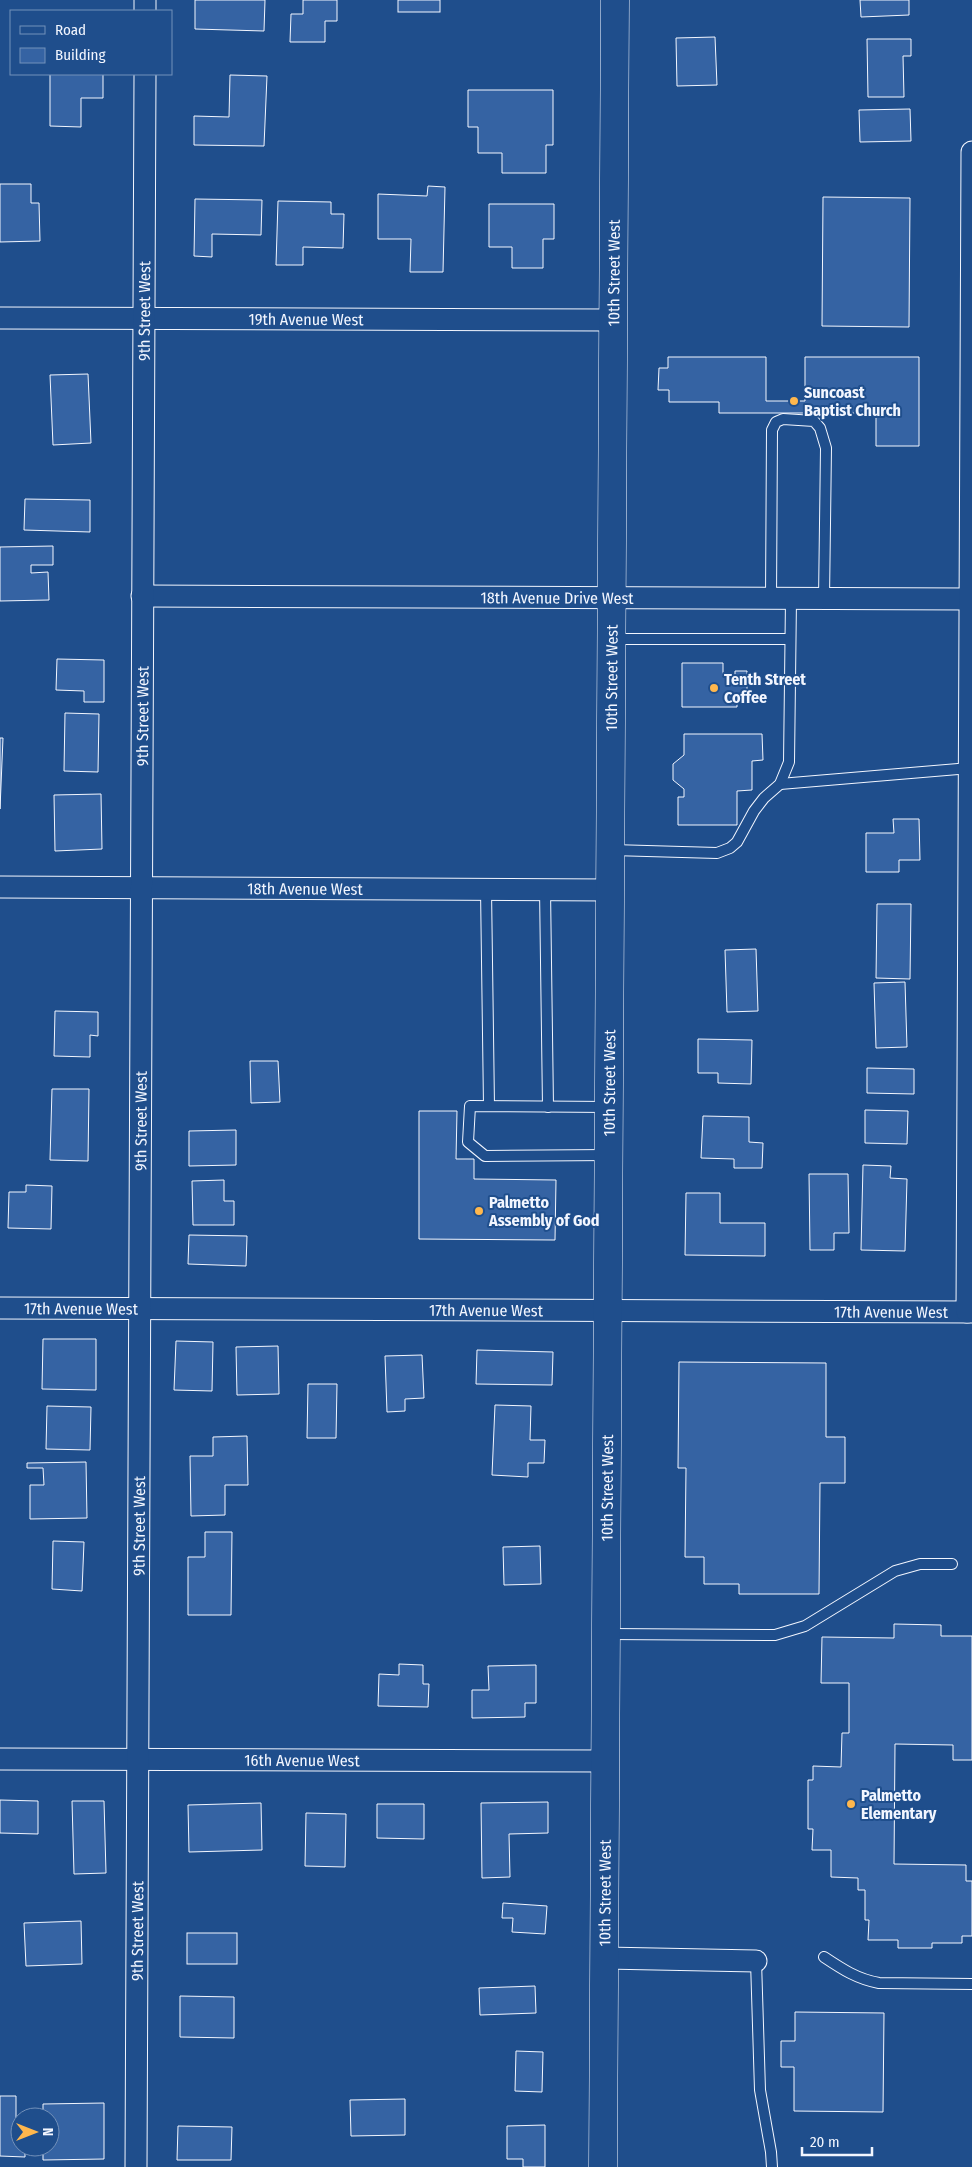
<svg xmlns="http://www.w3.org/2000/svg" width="972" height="2167" font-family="'Fira Sans Condensed',sans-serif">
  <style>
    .building { fill: #3563a3; stroke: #f2f6ff }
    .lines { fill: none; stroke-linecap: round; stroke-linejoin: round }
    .lane-casing { stroke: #f2f6ff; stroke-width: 12 }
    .street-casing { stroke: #f2f6ff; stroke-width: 23 }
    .secondary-casing { stroke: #f2f6ff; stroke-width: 29 }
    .lane { stroke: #1f4e8c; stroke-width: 10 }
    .street { stroke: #1f4e8c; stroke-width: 21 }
    .secondary { stroke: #1f4e8c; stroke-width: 28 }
    .poi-dot { fill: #ffb74d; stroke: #1f4e8c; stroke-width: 2 }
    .labels { text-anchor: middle; stroke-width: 4; stroke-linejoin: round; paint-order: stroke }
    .street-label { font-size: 16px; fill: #f2f6ff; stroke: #1f4e8c }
    .poi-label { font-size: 16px; font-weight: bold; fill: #f2f6ff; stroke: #1f4e8c; text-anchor: start }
  </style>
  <rect width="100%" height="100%" fill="#1f4e8c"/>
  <!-- building -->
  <g class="building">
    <polygon points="195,0 265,0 264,31 195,29"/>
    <polygon points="303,0 337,0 337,21 325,21 325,42 290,42 291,14 303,14"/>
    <rect x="398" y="0" width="42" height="12"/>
    <polygon points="860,0 909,0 909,15 861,17"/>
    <polygon points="715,37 717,85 677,86 676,38"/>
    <polygon points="867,39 911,39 911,56 903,56 904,97 868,97"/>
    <polygon points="50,74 103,74 103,98 81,98 81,127 50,126"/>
    <polygon points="230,75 267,76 264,146 194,145 194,116 229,117"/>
    <polygon points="468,90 553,90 553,145 546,145 546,173 502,173 502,153 478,153 478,127 468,127"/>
    <polygon points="910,109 911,141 860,142 859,110"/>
    <polygon points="0,184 31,184 31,203 39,203 40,241 0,242"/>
    <polygon points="428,186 445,187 443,272 410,272 411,239 378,239 378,194 427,196"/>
    <polygon points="823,197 910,198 909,327 822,326"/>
    <polygon points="195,199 262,200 261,235 212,234 212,257 194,256"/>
    <polygon points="278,201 331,202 331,214 344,214 343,248 303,247 303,265 276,265"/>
    <polygon points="489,204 554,204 554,239 543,239 543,268 512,268 512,247 489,247"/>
    <polygon points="668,357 766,357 766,401 805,401 805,357 919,357 919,446 876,446 876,413 719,413 719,402 669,402 669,390 658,390 659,368 668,368"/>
    <polygon points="88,374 91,443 53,445 50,375"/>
    <polygon points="25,499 90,500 90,532 24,530"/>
    <polygon points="53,546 53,565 31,565 31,573 48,572 49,600 0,601 0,547"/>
    <polygon points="57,659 104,660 104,702 84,702 84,691 56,690"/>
    <polygon points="682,663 723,663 723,676 735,676 735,671 747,671 747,700 737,700 737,707 682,707"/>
    <polygon points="65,713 99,714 98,772 64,771"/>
    <polygon points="684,734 762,734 763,760 752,761 752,790 737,791 737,825 678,825 678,797 684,797 684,789 673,780 673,764 684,755"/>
    <polygon points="0,738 3,738 0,809"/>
    <polygon points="101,794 102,849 55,851 54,795"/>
    <polygon points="893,819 919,819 920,860 899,860 899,872 866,872 866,833 894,833"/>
    <polygon points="877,904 911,904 910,979 876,978"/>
    <polygon points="756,949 758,1011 727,1012 725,950"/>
    <polygon points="905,982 907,1047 876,1048 874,983"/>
    <polygon points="55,1011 98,1012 98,1036 90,1035 90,1057 54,1056"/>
    <polygon points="698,1039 752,1040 751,1084 718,1083 718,1073 698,1073"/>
    <polygon points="250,1061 278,1061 280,1102 251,1103"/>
    <polygon points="867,1068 914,1069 914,1094 867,1093"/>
    <polygon points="52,1089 89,1089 88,1161 50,1160"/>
    <polygon points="865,1110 908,1111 907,1144 865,1143"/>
    <polygon points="419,1111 457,1111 456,1159 474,1159 474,1179 556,1180 555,1240 419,1239"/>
    <polygon points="703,1116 749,1117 749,1142 763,1143 762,1168 734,1168 734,1159 701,1158"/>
    <polygon points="236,1130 236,1165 189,1166 189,1131"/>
    <polygon points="863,1165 891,1166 890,1178 907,1179 905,1251 861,1250"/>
    <polygon points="809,1174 848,1174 849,1233 834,1233 834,1250 810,1250"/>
    <polygon points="224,1180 224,1201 234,1201 234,1225 193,1225 192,1181"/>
    <polygon points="26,1185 52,1186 51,1229 8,1228 9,1192 26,1192"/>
    <polygon points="686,1193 720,1193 720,1223 765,1223 765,1256 685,1255"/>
    <polygon points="189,1235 247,1236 246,1266 188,1264"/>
    <polygon points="43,1339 96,1339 96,1390 42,1389"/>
    <polygon points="176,1341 213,1342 212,1391 174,1390"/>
    <polygon points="278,1346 279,1394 237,1395 236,1347"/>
    <polygon points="477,1350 553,1352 552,1385 476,1384"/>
    <polygon points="422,1355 424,1398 405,1399 405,1411 387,1412 385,1356"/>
    <polygon points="679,1362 826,1363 826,1437 845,1437 845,1483 820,1483 819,1594 739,1594 739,1584 704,1584 704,1557 685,1557 686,1468 678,1468"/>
    <polygon points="308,1384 337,1384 336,1438 307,1438"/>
    <polygon points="495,1405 531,1406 530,1440 545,1440 544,1463 528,1463 528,1477 492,1475"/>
    <polygon points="47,1406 91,1407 90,1450 46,1449"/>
    <polygon points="247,1436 248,1485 225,1485 225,1515 191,1516 190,1456 213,1456 213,1437"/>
    <polygon points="86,1462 87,1518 30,1519 30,1485 44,1485 43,1468 27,1468 27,1463"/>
    <polygon points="205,1532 232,1532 231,1615 188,1615 188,1557 205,1557"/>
    <polygon points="53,1541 84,1542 82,1591 52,1589"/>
    <polygon points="540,1546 541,1584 504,1585 503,1547"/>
    <polygon points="894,1624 941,1625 941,1636 972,1636 972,1760 953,1760 953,1745 895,1744 894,1864 966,1865 966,1881 972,1881 972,1936 962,1936 962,1943 932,1943 932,1948 898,1948 898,1940 868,1940 869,1920 865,1920 865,1890 858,1890 858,1878 831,1877 831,1850 812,1850 813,1829 808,1829 808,1780 813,1780 813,1766 841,1767 842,1733 849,1733 849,1683 821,1683 822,1637 894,1638"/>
    <polygon points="399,1664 423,1665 423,1684 429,1684 428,1707 378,1706 379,1674 399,1675"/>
    <polygon points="536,1665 536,1703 525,1703 525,1717 472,1718 472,1690 489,1690 488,1666"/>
    <polygon points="0,1800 38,1801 38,1834 0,1833"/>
    <polygon points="72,1801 104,1801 106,1873 74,1874"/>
    <polygon points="548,1802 548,1833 509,1834 510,1877 482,1878 481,1803"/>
    <polygon points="261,1803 262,1850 189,1852 188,1805"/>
    <polygon points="377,1804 424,1804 424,1839 377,1838"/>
    <polygon points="306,1813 346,1814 345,1867 305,1866"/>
    <polygon points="503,1903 547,1906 545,1934 512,1932 513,1918 502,1918"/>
    <polygon points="81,1921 82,1964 26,1966 24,1923"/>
    <rect x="187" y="1933" width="50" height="31"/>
    <polygon points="535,1986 536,2013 480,2015 479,1988"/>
    <polygon points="180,1996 234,1997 234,2038 180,2037"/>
    <polygon points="795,2012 884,2013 883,2112 794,2111 794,2067 781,2067 781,2041 795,2041"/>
    <polygon points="516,2051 543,2052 542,2092 515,2091"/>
    <polygon points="0,2096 16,2096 16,2118 20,2118 20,2147 25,2147 25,2157 0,2156"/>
    <polygon points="405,2099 405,2135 351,2136 350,2100"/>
    <polygon points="104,2103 104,2159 43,2160 43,2147 50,2147 50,2117 43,2117 43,2104"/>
    <polygon points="545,2125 545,2167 523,2167 523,2159 507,2159 507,2126"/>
    <polygon points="178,2126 232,2127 231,2160 177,2160"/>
  </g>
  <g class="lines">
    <!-- lane casing -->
    <g class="lane-casing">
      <g id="lane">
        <polyline points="771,599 772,430 776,422 783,419 814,421 820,428 826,448 824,599"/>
        <polyline points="612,639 790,639"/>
        <polyline points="780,784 970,768"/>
        <polyline points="612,850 717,853 730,848 737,842 754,811 764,798 780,784 789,762 791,599"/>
        <polyline points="486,889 489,1106"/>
        <polyline points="545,889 548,1107"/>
        <polyline points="609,1155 485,1156 468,1142 470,1106 609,1107"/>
        <polyline points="607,1634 775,1635 805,1626 895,1571 920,1564 952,1564"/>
        <path d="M824 1957C842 1969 857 1979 879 1983L972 1984"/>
        <polyline points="756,1961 760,2090 771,2152 772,2167"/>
      </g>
    </g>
    <!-- street casing -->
    <g class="street-casing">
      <g id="street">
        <polyline points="145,11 145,0"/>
        <path id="s1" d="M0 318 613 320"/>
        <path id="s2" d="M142 596 972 599"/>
        <path id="s3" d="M0 887 611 890"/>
        <path id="s4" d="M0 1308 972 1312"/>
        <polyline points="967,1312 972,152"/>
        <path id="s5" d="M0 1759 605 1761"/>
        <polyline points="605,1958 756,1961"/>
        <path id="s6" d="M136 2167 145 74"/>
      </g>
    </g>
    <!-- secondary casing -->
    <g class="secondary-casing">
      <g id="secondary">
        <path id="s7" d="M603 2167 615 0"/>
      </g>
    </g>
    <!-- lane -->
    <use href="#lane" class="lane"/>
    <!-- street -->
    <use href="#street" class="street"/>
    <!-- secondary -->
    <use href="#secondary" class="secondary"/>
  </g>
  <!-- markers -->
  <g class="poi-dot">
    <circle cx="794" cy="401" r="5"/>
    <circle cx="714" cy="688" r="5"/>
    <circle cx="479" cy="1211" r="5"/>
    <circle cx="851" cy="1804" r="5"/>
  </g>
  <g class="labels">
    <!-- street labels -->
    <g class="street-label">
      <text dy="6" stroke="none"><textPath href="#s7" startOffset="1894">10th Street West</textPath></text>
      <text dy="6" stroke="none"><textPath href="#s6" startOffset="1856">9th Street West</textPath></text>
      <text dy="6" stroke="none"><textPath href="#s1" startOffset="306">19th Avenue West</textPath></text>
      <text dy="6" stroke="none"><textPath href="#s2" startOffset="415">18th Avenue Drive West</textPath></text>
      <text dy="6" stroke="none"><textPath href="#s7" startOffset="1489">10th Street West</textPath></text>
      <text dy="6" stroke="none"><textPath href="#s6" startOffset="1451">9th Street West</textPath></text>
      <text dy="6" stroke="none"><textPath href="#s3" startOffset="305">18th Avenue West</textPath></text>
      <text dy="6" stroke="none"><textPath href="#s7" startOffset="1084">10th Street West</textPath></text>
      <text dy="6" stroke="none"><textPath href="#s6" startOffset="1046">9th Street West</textPath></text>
      <text dy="6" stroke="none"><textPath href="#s4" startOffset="81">17th Avenue West</textPath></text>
      <text dy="6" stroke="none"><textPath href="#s4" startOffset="486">17th Avenue West</textPath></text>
      <text dy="6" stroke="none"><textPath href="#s4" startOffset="891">17th Avenue West</textPath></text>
      <text dy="6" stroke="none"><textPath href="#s7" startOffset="679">10th Street West</textPath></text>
      <text dy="6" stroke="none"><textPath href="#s6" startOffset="641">9th Street West</textPath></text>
      <text dy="6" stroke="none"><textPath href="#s5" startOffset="302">16th Avenue West</textPath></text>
      <text dy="6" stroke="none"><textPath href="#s7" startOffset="274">10th Street West</textPath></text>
      <text dy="6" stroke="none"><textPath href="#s6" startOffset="236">9th Street West</textPath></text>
    </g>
    <!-- poi labels -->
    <g class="poi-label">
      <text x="804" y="398">Suncoast<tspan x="804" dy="18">Baptist Church</tspan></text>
      <text x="724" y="685">Tenth Street<tspan x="724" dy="18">Coffee</tspan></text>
      <text x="489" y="1208">Palmetto<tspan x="489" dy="18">Assembly of God</tspan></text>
      <text x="861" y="1801">Palmetto<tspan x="861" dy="18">Elementary</tspan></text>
    </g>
  </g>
  <!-- legend -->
  <rect x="10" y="10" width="162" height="65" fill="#1f4e8c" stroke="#7391ba"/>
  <rect x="20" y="26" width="25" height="8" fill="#1f4e8c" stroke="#7391ba"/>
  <text x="55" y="35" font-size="15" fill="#f2f6ff">Road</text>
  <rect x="20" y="48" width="25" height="15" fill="#3563a3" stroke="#7391ba"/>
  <text x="55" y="60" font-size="15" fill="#f2f6ff">Building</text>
  <!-- north arrow -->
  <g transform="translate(35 2132) rotate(90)"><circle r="24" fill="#1f4e8c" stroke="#7391ba"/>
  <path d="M0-4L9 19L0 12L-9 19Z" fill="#ffb74d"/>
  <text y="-8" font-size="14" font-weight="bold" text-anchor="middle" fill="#f2f6ff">N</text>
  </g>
  <!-- scale -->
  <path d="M802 2147v8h70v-8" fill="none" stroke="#f2f6ff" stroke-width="2.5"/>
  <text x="810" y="2147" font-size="15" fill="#f2f6ff" stroke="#1f4e8c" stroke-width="4" paint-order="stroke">20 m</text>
</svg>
